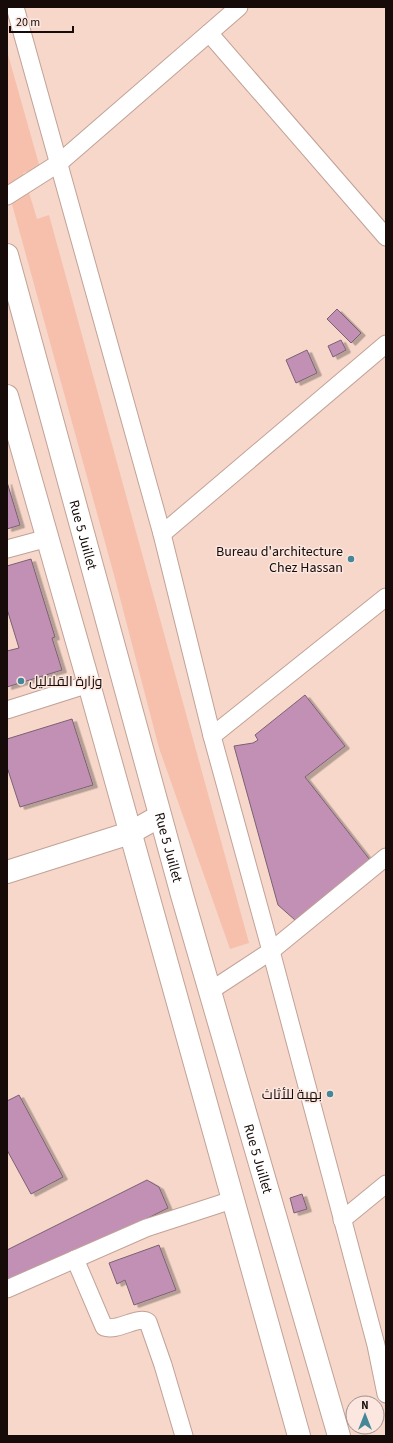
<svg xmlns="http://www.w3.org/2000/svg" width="393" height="1443" font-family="'Source Sans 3',Cairo,sans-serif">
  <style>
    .green { fill: #f6c0ac }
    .building { fill: #c290b5; stroke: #796172; filter: url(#shadow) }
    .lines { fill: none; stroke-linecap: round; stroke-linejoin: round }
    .street-casing { stroke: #c1a297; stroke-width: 19 }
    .secondary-casing { stroke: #c1a297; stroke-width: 24 }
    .street { stroke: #fff; stroke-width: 17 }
    .secondary { stroke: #fff; stroke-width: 22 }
    .poi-dot { fill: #458798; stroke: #fbe7e0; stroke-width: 1.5 }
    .labels { text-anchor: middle; stroke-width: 3; stroke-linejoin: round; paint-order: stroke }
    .street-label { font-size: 14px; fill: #160b08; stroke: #fbe7e0 }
    .poi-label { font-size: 14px; fill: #160b08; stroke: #fbe7e0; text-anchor: end }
  </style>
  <defs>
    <filter id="shadow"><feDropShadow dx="4.5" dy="2.5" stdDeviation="0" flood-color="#0004"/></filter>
  </defs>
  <rect width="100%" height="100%" fill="#f7d7ca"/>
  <!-- green -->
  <polygon class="green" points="7,51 40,168 23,173 37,219 49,215 249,943 230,949 159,748 114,575 7,186"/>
  <!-- building -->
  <g class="building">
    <polygon points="337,309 361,333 351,343 327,319"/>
    <polygon points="341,340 346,350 333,357 328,346"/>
    <polygon points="307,350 317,373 296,383 286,360"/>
    <polygon points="7,482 20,525 7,529"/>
    <polygon points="31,559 55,637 52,638 62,670 7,687 7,651 19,648 7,609 7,566"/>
    <polygon points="305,695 345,746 305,777 370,860 295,920 278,905 234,746 253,743 258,740 255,735"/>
    <polygon points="72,719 93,785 20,807 7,767 7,739"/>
    <polygon points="19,1095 63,1177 31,1194 7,1150 7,1101"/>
    <polygon points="147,1180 159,1187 168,1208 7,1289 7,1250"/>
    <polygon points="302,1194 307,1209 294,1213 290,1198"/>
    <polygon points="159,1245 176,1290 134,1305 125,1280 117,1284 109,1263"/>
  </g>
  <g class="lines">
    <!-- street casing -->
    <g class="street-casing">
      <g id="street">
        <polyline points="15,7 162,534 212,736 271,951 376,1345 386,1394"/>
        <polyline points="209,33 386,237"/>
        <polyline points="7,196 59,163 239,7"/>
        <polyline points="162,534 386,344"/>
        <polyline points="7,549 48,538"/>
        <polyline points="7,710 89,684"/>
        <polyline points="212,736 386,597"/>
        <polyline points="210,991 271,951 386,857"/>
        <polyline points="342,1220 386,1184"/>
        <path d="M75 1259 104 1327C118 1332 138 1315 148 1322L163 1365 184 1436"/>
        <polyline points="7,1289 146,1228 232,1200"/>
      </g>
    </g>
    <!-- secondary casing -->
    <g class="secondary-casing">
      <g id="secondary">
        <path id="s1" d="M7 255 182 895 339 1436"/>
        <path d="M7 396C107 742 201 1090 299 1436"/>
        <polyline points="7,872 130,833 160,816"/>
      </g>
    </g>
    <!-- street -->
    <use href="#street" class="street"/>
    <!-- secondary -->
    <use href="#secondary" class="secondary"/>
  </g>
  <!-- markers -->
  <g class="poi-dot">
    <circle cx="351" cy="559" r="4"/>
    <circle cx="21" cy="681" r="4"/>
    <circle cx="330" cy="1094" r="4"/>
  </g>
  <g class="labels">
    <!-- street labels -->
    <g class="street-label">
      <text dy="5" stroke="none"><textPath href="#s1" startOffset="290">Rue 5 Juillet</textPath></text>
      <text dy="5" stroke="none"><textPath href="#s1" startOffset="614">Rue 5 Juillet</textPath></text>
      <text dy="5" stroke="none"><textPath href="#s1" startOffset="938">Rue 5 Juillet</textPath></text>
    </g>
    <!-- poi labels -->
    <g class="poi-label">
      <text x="343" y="556">Bureau d'architecture<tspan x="343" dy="16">Chez Hassan</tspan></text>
      <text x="29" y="686" text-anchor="start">وزارة القلاليل</text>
      <text x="322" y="1099">بهية للأثاث</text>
    </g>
  </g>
  <!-- border -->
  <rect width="393" height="1443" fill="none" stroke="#160b08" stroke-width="16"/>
  <!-- north arrow -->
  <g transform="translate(365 1415)"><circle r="19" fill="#fbe7e0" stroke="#9f8f8a"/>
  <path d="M0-3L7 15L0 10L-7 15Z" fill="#458798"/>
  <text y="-6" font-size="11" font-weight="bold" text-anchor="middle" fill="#160b08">N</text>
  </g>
  <!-- scale -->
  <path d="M10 26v6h63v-6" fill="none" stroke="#160b08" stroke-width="2"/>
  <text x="16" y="26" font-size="12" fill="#160b08" stroke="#fbe7e0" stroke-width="3" paint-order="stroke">20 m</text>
</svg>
